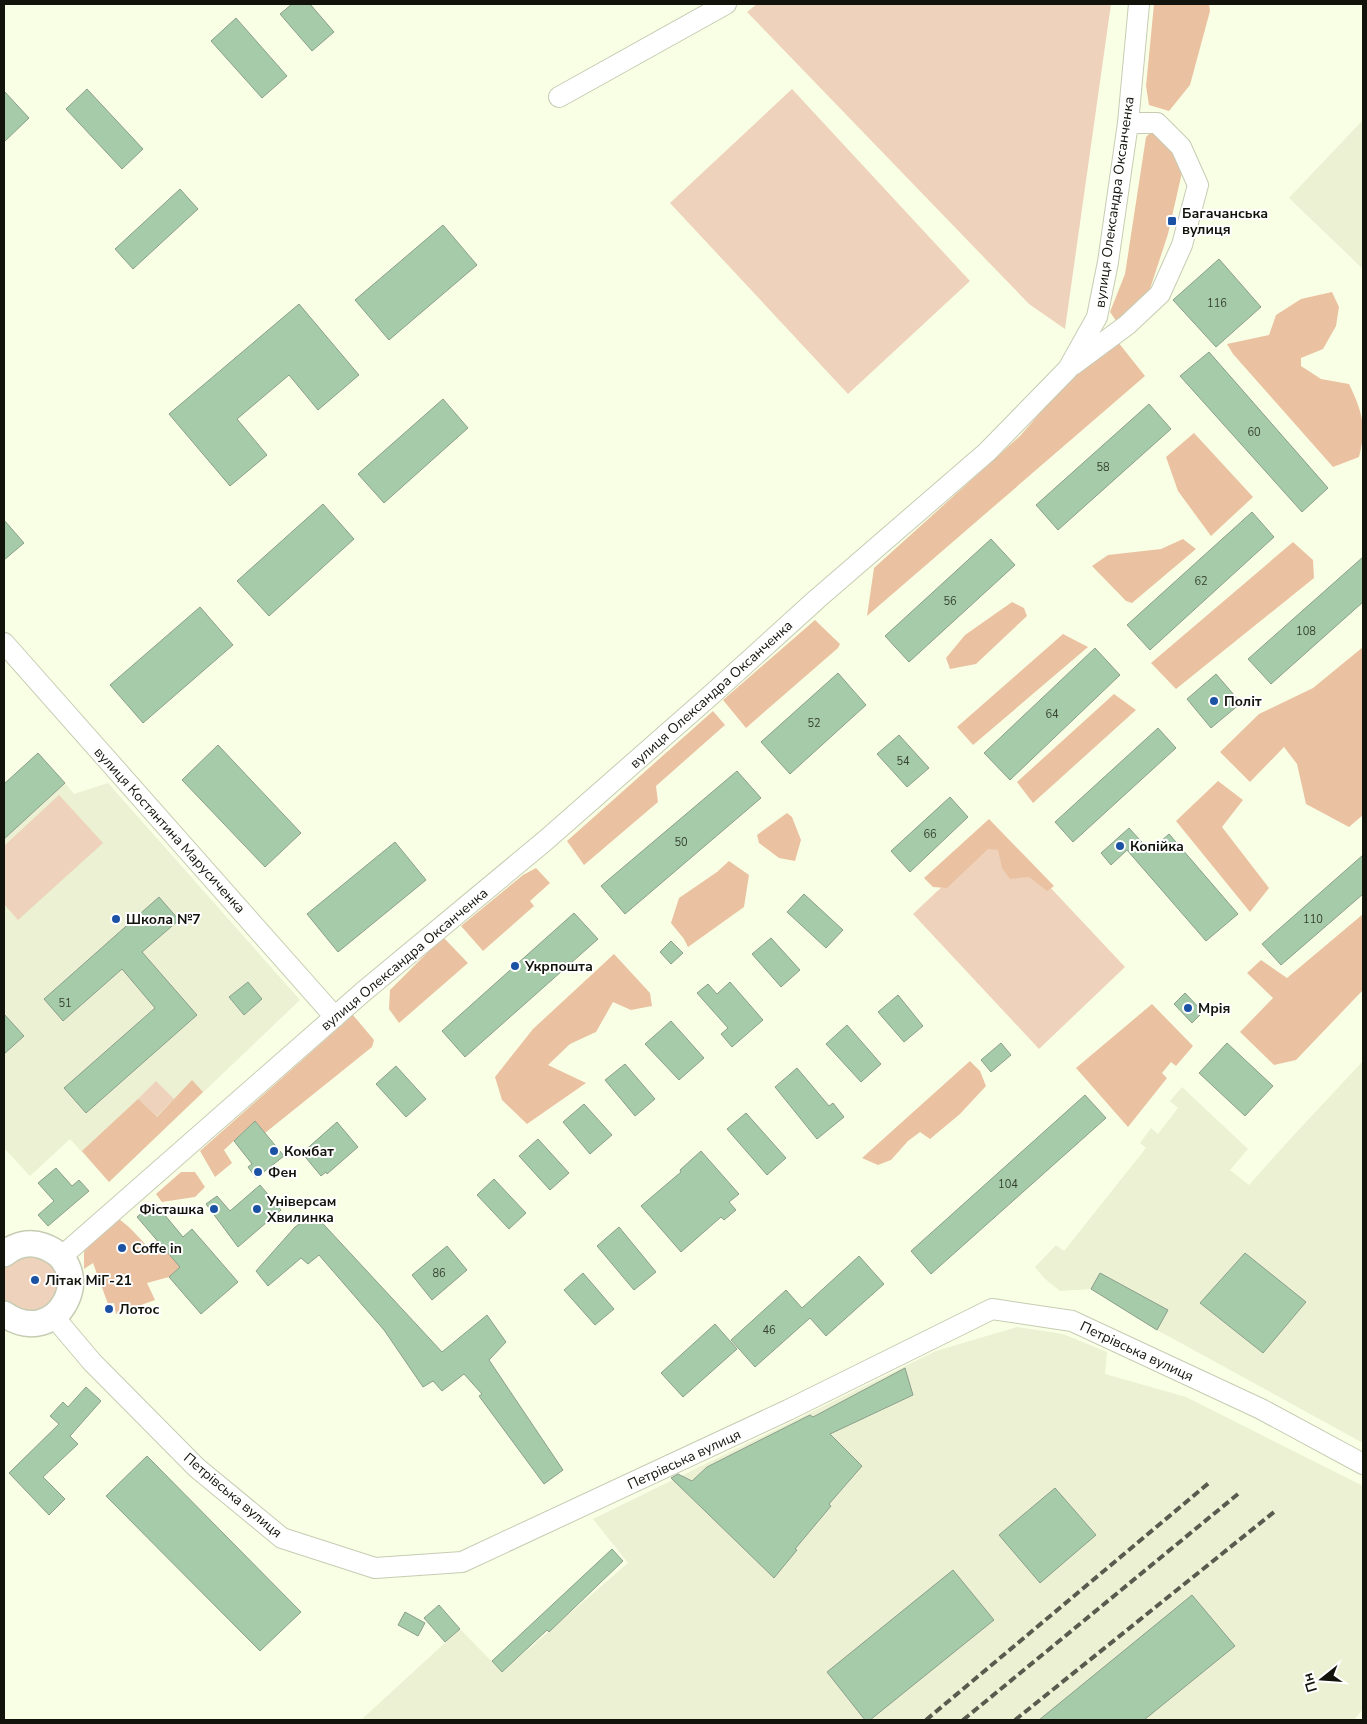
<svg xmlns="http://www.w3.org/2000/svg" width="1367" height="1724" font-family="'Nunito Sans',sans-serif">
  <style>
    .built { fill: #ebf1d2 }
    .green { fill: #eed2bb }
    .forest { fill: #eac2a2 }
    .building { fill: #a6cba8; stroke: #8c9f8d }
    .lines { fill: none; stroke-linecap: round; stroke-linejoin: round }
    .minor-casing { stroke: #c6ccb3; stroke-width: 22 }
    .tertiary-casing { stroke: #c6ccb3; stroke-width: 28 }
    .minor { stroke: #fff; stroke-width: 20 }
    .tertiary { stroke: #fff; stroke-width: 25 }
    .rail { stroke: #585b4e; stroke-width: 4; stroke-dasharray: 8 4; stroke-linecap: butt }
    .poi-dot { fill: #1b52a4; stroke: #fff; stroke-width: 2 }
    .labels { text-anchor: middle; stroke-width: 4; stroke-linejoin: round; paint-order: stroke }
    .number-label { font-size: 11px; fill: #374233 }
    .street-label { font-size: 14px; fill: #12140c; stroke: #fff }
    .poi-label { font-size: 14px; font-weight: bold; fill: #12140c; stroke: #fff; text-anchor: start }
  </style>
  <rect width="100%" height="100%" fill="#f9ffe5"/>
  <!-- built -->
  <g class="built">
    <polygon points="1363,120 1363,269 1289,198"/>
    <polygon points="65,783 74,794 108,783 300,1000 109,1182 70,1139 30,1176 4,1148 4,839"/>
    <polygon points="1363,1061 1363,1443 1157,1330 1091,1289 1060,1291 1044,1278 1035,1267 1056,1245 1064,1251 1146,1148 1140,1143 1151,1128 1158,1134 1178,1108 1170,1101 1182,1087 1248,1149 1230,1170 1249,1185 1292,1137"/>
    <polygon points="1017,1327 1063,1334 1107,1352 1105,1374 1186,1397 1363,1486 1363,1709 1354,1720 361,1720 460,1629 502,1672 628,1563 593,1519 936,1351"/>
  </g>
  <!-- green -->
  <g class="green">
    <polygon points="757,4 1111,4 1065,329 1029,304 747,12"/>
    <polygon points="792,89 970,281 848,394 670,203"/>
    <polygon points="59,795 103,843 18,920 4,904 4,846"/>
    <polygon points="999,833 1125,967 1039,1049 913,914"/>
    <polygon points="156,1081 174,1099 156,1117 138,1099"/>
    <polygon points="4,1254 61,1257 63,1307 4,1314"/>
  </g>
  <!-- forest -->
  <g class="forest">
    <polygon points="1154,4 1209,4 1210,11 1190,85 1169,111 1149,105 1146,86"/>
    <polygon points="1153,130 1175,150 1183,168 1168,234 1149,292 1117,322 1110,312 1125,274 1146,137"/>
    <path d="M1332 292 1339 307 1336 326 1323 349 1301 358V366L1321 379 1349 384C1362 411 1367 427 1359 457L1333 467 1233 354 1227 344 1269 335 1276 315 1301 299Z"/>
    <polygon points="1118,342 1145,376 867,616 874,568 1020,436 1080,367"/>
    <polygon points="1194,433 1253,497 1211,536 1178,491 1166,457"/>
    <polygon points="1183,539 1196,549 1132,603 1126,601 1092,566 1108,555 1161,549"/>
    <polygon points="1293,542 1313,560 1314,578 1176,689 1151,663"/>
    <polygon points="1012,602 1024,608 1027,616 976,664 950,669 946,658 965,635"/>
    <polygon points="815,620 840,644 838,648 746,728 723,700"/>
    <polygon points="1063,634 1088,647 973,745 957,727"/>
    <polygon points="1363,647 1363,815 1349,827 1306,804 1297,764 1284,747 1250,782 1220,752 1259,714 1313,688"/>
    <polygon points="1114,694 1136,710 1033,803 1017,782"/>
    <polygon points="713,711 725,725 656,786 658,802 584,865 567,841"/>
    <polygon points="1218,781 1243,800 1222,827 1269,888 1250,912 1176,821"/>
    <polygon points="787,813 792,817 801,840 795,861 779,858 759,843 757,835"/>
    <polygon points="989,819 1054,886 1047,891 1029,877 1010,879 1002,868 998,850 988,849 947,888 933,887 924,878"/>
    <polygon points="729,861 749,875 744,907 688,947 684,939 671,923 679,898 717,872"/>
    <polygon points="536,868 550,883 530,901 534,906 483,951 461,926 523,875"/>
    <polygon points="1363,914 1363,990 1296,1060 1274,1065 1240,1032 1273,998 1247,973 1261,960 1287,978"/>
    <polygon points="443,937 468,963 399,1023 389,1009 390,990"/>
    <polygon points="614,954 650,993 652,1006 631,1010 613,1002 596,1032 570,1044 548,1065 586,1083 527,1124 502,1100 495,1077 533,1029"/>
    <polygon points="1152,1004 1193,1046 1176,1066 1171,1062 1162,1073 1167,1078 1128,1127 1076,1068"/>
    <polygon points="353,1015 374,1040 372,1047 265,1133 255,1121 224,1150 232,1163 215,1177 200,1151"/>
    <polygon points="970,1061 980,1071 986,1086 960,1114 930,1139 920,1132 908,1141 891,1160 878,1165 862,1158"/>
    <polygon points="192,1080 203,1092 109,1182 82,1151 138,1099 157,1117"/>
    <polygon points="181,1172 195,1172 205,1187 195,1197 162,1202 156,1194"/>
    <polygon points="118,1218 130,1228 148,1247 157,1240 180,1267 169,1277 147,1283 155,1300 116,1314 114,1303 108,1304 93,1263 84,1269 84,1252 88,1244"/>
  </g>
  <!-- building -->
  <g class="building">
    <polygon points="292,4 310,4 334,32 312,51 280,14"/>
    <polygon points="236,18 287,76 262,98 211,41"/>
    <polygon points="87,89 143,149 122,169 66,109"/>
    <polygon points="4,91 29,118 4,142"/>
    <polygon points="180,189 198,209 133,269 115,249"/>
    <polygon points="443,225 477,265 389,340 355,300"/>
    <polygon points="1219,259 1261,307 1216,347 1173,300"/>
    <polygon points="299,304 359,375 318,410 289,375 237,419 267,455 230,486 169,414"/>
    <polygon points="1209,352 1328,488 1302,512 1180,376"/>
    <polygon points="443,399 468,428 384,503 358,474"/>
    <polygon points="1149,404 1171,429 1058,530 1036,505"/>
    <polygon points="323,504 354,539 269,616 237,581"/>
    <polygon points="1252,512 1274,537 1150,650 1127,625"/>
    <polygon points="4,520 24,543 4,560"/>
    <polygon points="991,539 1015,565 909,662 885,636"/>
    <polygon points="1363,557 1363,602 1271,684 1248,659"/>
    <polygon points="200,607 233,645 143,723 110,685"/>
    <polygon points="1095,648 1120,675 1010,780 984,753"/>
    <polygon points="838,673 866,705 790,774 761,742"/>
    <polygon points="1216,674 1241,703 1211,728 1187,699"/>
    <polygon points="1158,728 1176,748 1073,842 1055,822"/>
    <polygon points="899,735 929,768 907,787 877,754"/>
    <polygon points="218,745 301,833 265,867 182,780"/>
    <polygon points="38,753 65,783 4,839 4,784"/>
    <polygon points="737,771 761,798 625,914 601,886"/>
    <polygon points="950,797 968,817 910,872 891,851"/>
    <polygon points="1129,828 1150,851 1169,834 1238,914 1206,941 1127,850 1111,865 1101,853"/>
    <polygon points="395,842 426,880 338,952 307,914"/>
    <polygon points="1363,855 1363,894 1281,965 1262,944"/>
    <polygon points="804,894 843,930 826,948 787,912"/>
    <polygon points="159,897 179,920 142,952 197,1015 86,1113 64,1088 155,1008 122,969 63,1021 44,999"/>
    <polygon points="574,913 598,939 465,1057 442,1031"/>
    <polygon points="771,938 800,970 781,987 752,954"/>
    <polygon points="671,941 683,953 671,964 660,952"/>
    <polygon points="248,982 262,999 244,1015 229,997"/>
    <polygon points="730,982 763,1020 732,1047 721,1034 728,1028 697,993 708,984 717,994"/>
    <polygon points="1185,993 1203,1012 1192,1023 1174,1004"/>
    <polygon points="898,995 923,1026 904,1042 878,1012"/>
    <polygon points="4,1014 24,1036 4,1054"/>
    <polygon points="671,1021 704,1058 679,1080 645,1044"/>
    <polygon points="847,1025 881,1064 861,1082 826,1044"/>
    <polygon points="1001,1043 1011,1055 991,1072 981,1060"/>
    <polygon points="1227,1043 1273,1086 1245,1116 1199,1073"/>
    <polygon points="625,1064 655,1099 635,1116 605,1080"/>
    <polygon points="396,1066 426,1099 406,1117 376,1084"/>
    <polygon points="797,1068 829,1106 833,1103 844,1117 817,1139 775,1087"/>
    <polygon points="1085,1095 1106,1118 931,1274 911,1251"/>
    <polygon points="584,1104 612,1135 590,1154 563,1122"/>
    <polygon points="746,1113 786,1158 767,1175 727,1129"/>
    <polygon points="255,1121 284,1156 256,1178 248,1167 252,1164 234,1141"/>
    <polygon points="337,1122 358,1147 327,1174 326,1172 321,1176 302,1153"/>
    <polygon points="538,1139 569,1173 550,1190 519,1156"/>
    <polygon points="701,1151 739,1194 729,1202 736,1210 724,1220 721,1217 681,1252 641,1206 681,1172 680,1170"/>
    <polygon points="56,1168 72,1186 79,1180 89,1191 48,1226 38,1215 54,1201 38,1183"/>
    <polygon points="494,1179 526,1213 509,1229 477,1195"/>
    <polygon points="260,1185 281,1210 238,1247 206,1204 217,1196 230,1211"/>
    <polygon points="154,1202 183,1237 192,1229 238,1282 201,1314 169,1277 180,1267 137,1217"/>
    <polygon points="314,1214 442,1352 487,1315 506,1342 489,1360 563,1470 544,1484 479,1396 482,1394 464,1374 442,1391 433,1381 423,1387 384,1330 319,1255 308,1264 301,1258 268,1286 256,1271 295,1227"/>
    <polygon points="619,1227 656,1272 634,1290 597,1246"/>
    <polygon points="447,1246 467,1270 432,1300 412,1275"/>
    <polygon points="1245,1253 1306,1302 1263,1353 1200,1303"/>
    <polygon points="859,1256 884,1284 826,1336 810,1318 755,1367 731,1340 786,1290 802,1308"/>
    <polygon points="583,1273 614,1309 595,1325 564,1290"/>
    <polygon points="1100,1273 1168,1310 1157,1330 1091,1289"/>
    <polygon points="715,1324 737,1349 683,1397 661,1373"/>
    <polygon points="905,1368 913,1395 830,1434 862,1466 829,1504 831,1506 795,1549 797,1550 774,1578 671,1478 678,1474 692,1481 707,1467 810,1415 813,1417"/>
    <polygon points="86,1387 101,1401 70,1436 78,1444 43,1477 65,1499 49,1515 9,1473 59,1424 50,1416 63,1402 68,1407"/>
    <polygon points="147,1456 301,1612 260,1651 106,1496"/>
    <polygon points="1055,1488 1096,1535 1040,1583 999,1535"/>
    <polygon points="612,1549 623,1561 549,1632 547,1630 502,1672 492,1661"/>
    <polygon points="953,1570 994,1620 870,1720 865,1720 827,1672"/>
    <polygon points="1192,1595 1235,1646 1144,1720 1039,1720"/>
    <polygon points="439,1605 460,1629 445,1642 424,1618"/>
    <polygon points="405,1612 425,1623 418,1636 398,1625"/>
  </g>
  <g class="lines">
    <!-- minor casing -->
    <g class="minor-casing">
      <g id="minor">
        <polyline points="559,97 726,4"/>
        <polyline points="1073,365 1127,325 1160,294 1182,245 1198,185 1181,147 1157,123 1128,123"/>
        <polyline points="4,643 335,1017"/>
        <polyline points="61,1257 363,992 546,840 711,695 817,599 987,452 1068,369 1097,317 1108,262 1128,123 1139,4"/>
        <polyline points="54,1317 92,1362 197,1468 282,1538 375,1568 462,1562 788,1410 992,1309 1072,1321 1261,1409 1363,1464"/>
      </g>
    </g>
    <!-- tertiary casing -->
    <g class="tertiary-casing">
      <path id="tertiary" d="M4 1254C15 1245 29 1241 43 1246 100 1266 59 1352 4 1314"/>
    </g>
    <!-- minor -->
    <use href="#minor" class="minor"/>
    <!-- tertiary -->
    <use href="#tertiary" class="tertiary"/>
    <!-- rail -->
    <g class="rail">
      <polyline points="926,1720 1210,1482"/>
      <polyline points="963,1720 1238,1494"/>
      <polyline points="1015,1720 1274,1512"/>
    </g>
  </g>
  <!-- markers -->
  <g class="poi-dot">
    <rect x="1167" y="216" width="10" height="10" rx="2.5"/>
    <circle cx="1214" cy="701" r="5"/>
    <circle cx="1120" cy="846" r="5"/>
    <circle cx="116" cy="919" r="5"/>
    <circle cx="515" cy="966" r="5"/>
    <circle cx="1188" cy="1008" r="5"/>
    <circle cx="274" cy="1151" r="5"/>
    <circle cx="258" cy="1172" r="5"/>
    <circle cx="214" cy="1209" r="5"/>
    <circle cx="257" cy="1209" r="5"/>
    <circle cx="122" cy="1248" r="5"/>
    <circle cx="35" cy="1280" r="5"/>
    <circle cx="109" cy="1309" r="5"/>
  </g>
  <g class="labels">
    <!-- number labels -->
    <g class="number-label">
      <text x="1217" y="307">116</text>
      <text x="1254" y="436">60</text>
      <text x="1103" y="471">58</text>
      <text x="1201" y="585">62</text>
      <text x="950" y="605">56</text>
      <text x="1306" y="635">108</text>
      <text x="1052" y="718">64</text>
      <text x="814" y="727">52</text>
      <text x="903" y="765">54</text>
      <text x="930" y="838">66</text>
      <text x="681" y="846">50</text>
      <text x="1313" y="923">110</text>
      <text x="65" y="1007">51</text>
      <text x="1008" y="1188">104</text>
      <text x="439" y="1277">86</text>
      <text x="769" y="1334">46</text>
    </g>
    <!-- street labels -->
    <g class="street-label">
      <text transform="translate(1114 202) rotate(-82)" y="5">вулиця Олександра Оксанченка</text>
      <text transform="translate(711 694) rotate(-42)" y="5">вулиця Олександра Оксанченка</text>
      <text transform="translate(170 830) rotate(48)" y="5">вулиця Костянтина Марусиченка</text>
      <text transform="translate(404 959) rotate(-40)" y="5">вулиця Олександра Оксанченка</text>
      <text transform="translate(1137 1351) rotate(25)" y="5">Петрівська вулиця</text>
      <text transform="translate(684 1459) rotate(-25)" y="5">Петрівська вулиця</text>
      <text transform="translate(233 1495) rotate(40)" y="5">Петрівська вулиця</text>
    </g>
    <!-- poi labels -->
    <g class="poi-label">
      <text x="1182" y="218">Багачанська<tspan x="1182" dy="16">вулиця</tspan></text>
      <text x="1224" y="706">Політ</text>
      <text x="1130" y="851">Копійка</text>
      <text x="126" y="924">Школа №7</text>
      <text x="525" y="971">Укрпошта</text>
      <text x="1198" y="1013">Мрія</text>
      <text x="284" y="1156">Комбат</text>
      <text x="268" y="1177">Фен</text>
      <text x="267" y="1206">Універсам<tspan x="267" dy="16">Хвилинка</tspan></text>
      <text x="204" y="1214" text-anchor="end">Фісташка</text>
      <text x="132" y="1253">Coffe in</text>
      <text x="45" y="1285">Літак МіГ-21</text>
      <text x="119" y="1314">Лотос</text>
    </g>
  </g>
  <!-- border -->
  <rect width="1367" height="1724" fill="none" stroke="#12140c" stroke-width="10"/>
  <!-- north arrow -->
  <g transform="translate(1322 1679) rotate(253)" stroke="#ffffff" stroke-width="4" paint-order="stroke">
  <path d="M0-4L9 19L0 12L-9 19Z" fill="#12140c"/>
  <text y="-8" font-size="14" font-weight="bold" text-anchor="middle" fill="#12140c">Пн</text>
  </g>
</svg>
